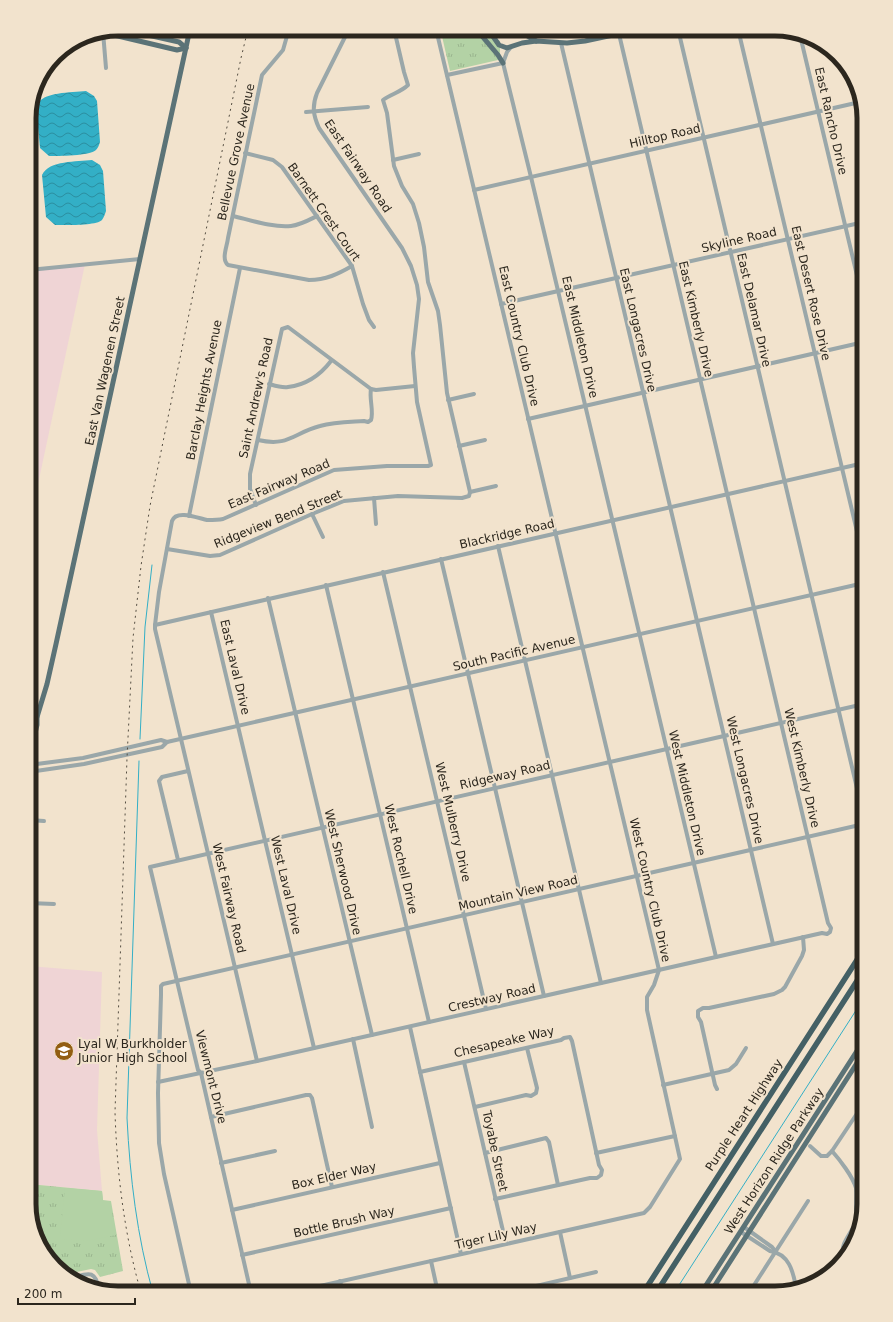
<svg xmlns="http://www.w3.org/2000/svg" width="893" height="1322" font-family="'DejaVu Sans',sans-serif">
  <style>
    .education { fill: #efd4d5 }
    .park { fill: url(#park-tufts) }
    .pitch { fill: #b3d2a5 }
    .water { fill: url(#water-waves) }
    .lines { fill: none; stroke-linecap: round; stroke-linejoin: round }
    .stream { stroke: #33afc6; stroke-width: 1 }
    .minor { stroke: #9aa7a9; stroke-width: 4 }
    .major { stroke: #5b7377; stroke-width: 5 }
    .highway { stroke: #446065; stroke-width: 5.5 }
    .rail { stroke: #554e42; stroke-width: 1; stroke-dasharray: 2 4; stroke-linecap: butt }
    .labels { text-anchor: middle; stroke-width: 4; stroke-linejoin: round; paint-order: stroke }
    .street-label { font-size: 12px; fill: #2c271e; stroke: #f2e3cd }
    .poi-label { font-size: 12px; fill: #2c271e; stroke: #f2e3cd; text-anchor: start }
    .rim { fill: none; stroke: #2c271e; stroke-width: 5 }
  </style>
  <defs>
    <pattern id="park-tufts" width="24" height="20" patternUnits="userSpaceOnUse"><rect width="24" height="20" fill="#b3d2a5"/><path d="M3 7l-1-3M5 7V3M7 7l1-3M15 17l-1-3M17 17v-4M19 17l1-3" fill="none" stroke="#9ab48e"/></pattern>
    <pattern id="water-waves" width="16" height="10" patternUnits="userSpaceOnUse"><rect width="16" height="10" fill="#33afc6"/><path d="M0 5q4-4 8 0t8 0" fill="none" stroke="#2b8ea0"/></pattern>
  </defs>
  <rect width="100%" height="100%" fill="#f2e3cd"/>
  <!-- education -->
  <g class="education">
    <polygon points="85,264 38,484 29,485 29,270"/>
    <polygon points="29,966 102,972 97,1130 102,1191 29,1184"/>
  </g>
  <!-- park -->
  <g class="park">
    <polygon points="443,29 478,29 500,41 500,57 498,60 450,71 441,32"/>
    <polygon points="29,1184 102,1191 103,1200 111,1201 123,1271 100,1277 95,1270 91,1269 67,1274 41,1248 29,1204"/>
  </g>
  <!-- pitch -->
  <g class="pitch">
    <polygon points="29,1134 33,1135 36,1138 32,1179 29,1179"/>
    <polygon points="65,1188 102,1191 103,1201 110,1202 116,1235 86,1241 62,1239 60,1236"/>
  </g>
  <!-- water -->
  <g class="water">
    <path d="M86 91 94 96 97 101 100 142C99 145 98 148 96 150 90 156 58 156 49 156L40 148 36 106C43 91 71 93 86 91Z"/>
    <path d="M92 160 100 165 103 171 106 211C105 214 104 217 102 220 96 226 64 225 55 225L46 217 42 175C49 160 77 162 92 160Z"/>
  </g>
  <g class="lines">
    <!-- stream -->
    <g class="stream">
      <polyline points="140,739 145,627 152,565"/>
      <path d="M139 761 127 1118C130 1178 137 1236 153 1293"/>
      <polyline points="674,1293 864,998"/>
    </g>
    <!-- minor -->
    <g class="minor">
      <path d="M289 29 283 50 262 75 228 238C227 247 221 259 228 265L309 280C326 280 338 274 352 266"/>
      <polyline points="678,29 864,818"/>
      <polyline points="738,29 864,561"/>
      <polyline points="103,32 106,68"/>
      <polyline points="800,35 864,305"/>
      <polyline points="561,43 773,944"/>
      <polyline points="511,47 507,52 503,63 531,177 716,957"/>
      <polyline points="447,75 503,63"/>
      <polyline points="306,112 368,107"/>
      <polyline points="245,153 273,160 282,167 352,266 363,304 369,320 374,327"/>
      <polyline points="393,160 419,154"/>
      <polyline points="474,190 860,102"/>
      <path d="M233 216C250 220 274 228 291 226 300 225 309 220 317 216"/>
      <polyline points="29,270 140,259"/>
      <polyline points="501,304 864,222"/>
      <path d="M269 384C276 386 282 388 288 387 306 385 321 374 331 361"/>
      <polyline points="448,400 474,394"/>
      <polyline points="528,419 864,342"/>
      <path d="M258 440C289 447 293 433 320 426 334 422 349 422 364 421L368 422 371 420C374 411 369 399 371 389"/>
      <polyline points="459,446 485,440"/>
      <polyline points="470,492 496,486"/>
      <polyline points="374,498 376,524"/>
      <polyline points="256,505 250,489 250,474 282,329 288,327 371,389 376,390 415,386"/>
      <polyline points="312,514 323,537"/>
      <polyline points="189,516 240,268"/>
      <polyline points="498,546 601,983"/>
      <path d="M167 549 210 556 220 555 312 514 344 501 398 496 462 498 469 496 470 492 447 393 440 325 438 311 428 282 424 247 419 223 413 204 402 186 394 166 387 113 383 100C391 94 401 92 408 85L404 72 394 29"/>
      <polyline points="441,559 544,996"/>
      <polyline points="383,572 486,1009"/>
      <polyline points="326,585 429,1022"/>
      <polyline points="268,598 372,1035"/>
      <polyline points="211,612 314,1048"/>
      <polyline points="155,625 864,463"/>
      <polyline points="29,765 83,758 161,740 167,742 864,583"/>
      <polyline points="29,772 84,764 162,747 167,742"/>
      <polyline points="29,820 44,821"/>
      <polyline points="178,860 159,781 162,777 188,771"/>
      <polyline points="29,903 54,904"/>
      <polyline points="410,1027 461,1254"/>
      <polyline points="353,1039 372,1127"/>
      <path d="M257 1061 155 629V625L159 592 172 521C176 509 198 518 207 520 213 520 218 520 223 519L334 470 387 466H428L431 465 417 402 414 367 413 353 419 299 417 285 411 266 402 248 319 128C313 115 312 106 317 93L349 29"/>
      <polyline points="464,1062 506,1244"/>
      <polyline points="420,1072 561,1040 564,1038 570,1037 572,1041 599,1165 602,1170 601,1175 597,1178 590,1178 495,1199"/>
      <polyline points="158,1082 257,1061 822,933 827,934 830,932 831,928 828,923 619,34"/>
      <polyline points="663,1085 729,1070 736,1064 746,1048"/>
      <polyline points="717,1089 715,1085 701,1022 698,1017 698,1011 703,1008 709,1008 774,994 782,990 785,987 802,956 804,950 803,937"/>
      <polyline points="475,1107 526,1095 531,1096 536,1093 537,1088 527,1048"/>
      <polyline points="211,1117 306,1095 310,1095 312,1098 332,1187"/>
      <polyline points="810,1146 821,1156 827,1156 832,1151 864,1103"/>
      <path d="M832 1151C840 1160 853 1177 856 1188 857 1194 856 1201 856 1207 856 1214 857 1219 854 1226 849 1236 840 1245 843 1257"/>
      <polyline points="485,1153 546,1138 549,1142 558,1185"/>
      <polyline points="596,1153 675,1136"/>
      <polyline points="221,1163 275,1151"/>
      <polyline points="232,1210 440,1163"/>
      <polyline points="744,1227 772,1247 776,1252"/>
      <polyline points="560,1232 570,1278"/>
      <path d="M741 1232 770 1251C789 1254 793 1271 796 1287"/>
      <polyline points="242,1255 451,1208"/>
      <polyline points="431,1261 438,1293"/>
      <path d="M70 1278C87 1274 95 1268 99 1289"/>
      <polyline points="340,1281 343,1293"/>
      <polyline points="191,1293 164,1174 159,1143 158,1093 161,995 161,986 163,984 864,824"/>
      <polyline points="251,1293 201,1073 198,1070 150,867 864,704"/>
      <polyline points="289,1293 644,1213 650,1207 680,1159 647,1010 647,997 654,985 659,970 436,29"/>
      <polyline points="506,1293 596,1272"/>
      <polyline points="749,1293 808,1201"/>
    </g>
    <!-- major -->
    <g class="major">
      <polyline points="121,29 179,42 186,48"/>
      <polyline points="476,29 498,55 503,63"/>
      <polyline points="482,29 492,35 499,45 507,48 522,43 536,41 567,43 585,41 641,29"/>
      <polyline points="518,30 536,41"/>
      <polyline points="101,32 177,50 186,48"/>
      <polyline points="29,730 31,724 37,717"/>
      <polyline points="29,757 37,725 37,717 47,684 56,644 190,29"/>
      <polyline points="701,1293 864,1040"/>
      <polyline points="710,1293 864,1052"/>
    </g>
    <!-- highway -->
    <g class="highway">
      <polyline points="643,1293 864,949"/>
      <polyline points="656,1293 864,970"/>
    </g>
    <!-- rail -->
    <path class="rail" d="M141 1293C124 1233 117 1174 115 1112L127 758 133 638 141 566 150 506 241 58 248 29"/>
  </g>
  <!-- icons -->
  <defs>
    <g id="school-disc" transform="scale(1)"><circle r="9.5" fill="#925e12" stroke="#f2e3cd"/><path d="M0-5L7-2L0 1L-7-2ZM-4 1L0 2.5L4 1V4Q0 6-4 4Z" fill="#fff"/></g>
  </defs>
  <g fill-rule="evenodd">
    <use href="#school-disc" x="64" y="1051"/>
  </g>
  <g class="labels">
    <!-- street labels -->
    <g class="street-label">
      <text transform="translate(831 121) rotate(77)" y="4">East Rancho Drive</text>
      <text transform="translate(665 136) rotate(-13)" y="4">Hilltop Road</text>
      <text transform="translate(236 152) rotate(-78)" y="4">Bellevue Grove Avenue</text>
      <text transform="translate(358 166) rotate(56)" y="4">East Fairway Road</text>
      <text transform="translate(324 212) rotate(55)" y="4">Barnett Crest Court</text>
      <text transform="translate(739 240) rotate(-13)" y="4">Skyline Road</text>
      <text transform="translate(811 293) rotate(77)" y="4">East Desert Rose Drive</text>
      <text transform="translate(754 310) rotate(77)" y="4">East Delamar Drive</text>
      <text transform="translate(696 319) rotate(77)" y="4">East Kimberly Drive</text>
      <text transform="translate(638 330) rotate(77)" y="4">East Longacres Drive</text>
      <text transform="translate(519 336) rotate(77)" y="4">East Country Club Drive</text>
      <text transform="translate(580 337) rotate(77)" y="4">East Middleton Drive</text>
      <text transform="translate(105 371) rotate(-78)" y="4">East Van Wagenen Street</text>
      <text transform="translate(204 390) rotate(-79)" y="4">Barclay Heights Avenue</text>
      <text transform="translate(256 398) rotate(-78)" y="4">Saint Andrew's Road</text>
      <text transform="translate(279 484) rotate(-23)" y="4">East Fairway Road</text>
      <text transform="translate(278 519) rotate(-22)" y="4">Ridgeview Bend Street</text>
      <text transform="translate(507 534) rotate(-13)" y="4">Blackridge Road</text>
      <text transform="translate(514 653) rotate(-13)" y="4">South Pacific Avenue</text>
      <text transform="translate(235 667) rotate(77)" y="4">East Laval Drive</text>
      <text transform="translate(802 768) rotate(77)" y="4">West Kimberly Drive</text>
      <text transform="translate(505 775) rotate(-13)" y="4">Ridgeway Road</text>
      <text transform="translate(745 780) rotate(77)" y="4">West Longacres Drive</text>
      <text transform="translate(687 793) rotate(77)" y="4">West Middleton Drive</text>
      <text transform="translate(453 822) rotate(77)" y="4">West Mulberry Drive</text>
      <text transform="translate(401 859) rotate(77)" y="4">West Rochell Drive</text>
      <text transform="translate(343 872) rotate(77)" y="4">West Sherwood Drive</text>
      <text transform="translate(286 885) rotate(77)" y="4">West Laval Drive</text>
      <text transform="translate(650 890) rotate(77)" y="4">West Country Club Drive</text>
      <text transform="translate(518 893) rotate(-13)" y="4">Mountain View Road</text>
      <text transform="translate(229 898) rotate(77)" y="4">West Fairway Road</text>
      <text transform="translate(492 998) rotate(-13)" y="4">Crestway Road</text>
      <text transform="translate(504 1042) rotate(-13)" y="4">Chesapeake Way</text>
      <text transform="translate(211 1077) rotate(76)" y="4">Viewmont Drive</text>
      <text transform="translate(744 1115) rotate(-57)" y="4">Purple Heart Highway</text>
      <text transform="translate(495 1151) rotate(78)" y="4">Toyabe Street</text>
      <text transform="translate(774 1161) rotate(-57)" y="4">West Horizon Ridge Parkway</text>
      <text transform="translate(334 1176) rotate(-13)" y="4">Box Elder Way</text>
      <text transform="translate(344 1222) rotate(-13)" y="4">Bottle Brush Way</text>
      <text transform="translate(496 1236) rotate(-13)" y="4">Tiger Lily Way</text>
    </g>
    <!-- poi labels -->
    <g class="poi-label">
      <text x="78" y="1048">Lyal W Burkholder<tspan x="78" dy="14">Junior High School</tspan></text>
    </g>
  </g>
  <!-- crop -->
  <path d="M0 0H893V1322H0ZM118 36H775A82 82 0 0 1 857 118V1204A82 82 0 0 1 775 1286H118A82 82 0 0 1 36 1204V118A82 82 0 0 1 118 36Z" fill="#f2e3cd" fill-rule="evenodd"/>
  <path class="rim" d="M118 36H775A82 82 0 0 1 857 118V1204A82 82 0 0 1 775 1286H118A82 82 0 0 1 36 1204V118A82 82 0 0 1 118 36Z"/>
  <!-- scale -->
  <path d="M18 1298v6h117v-6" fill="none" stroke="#2c271e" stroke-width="2"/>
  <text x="24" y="1298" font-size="12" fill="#2c271e" stroke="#f2e3cd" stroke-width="3" paint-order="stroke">200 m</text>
</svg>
